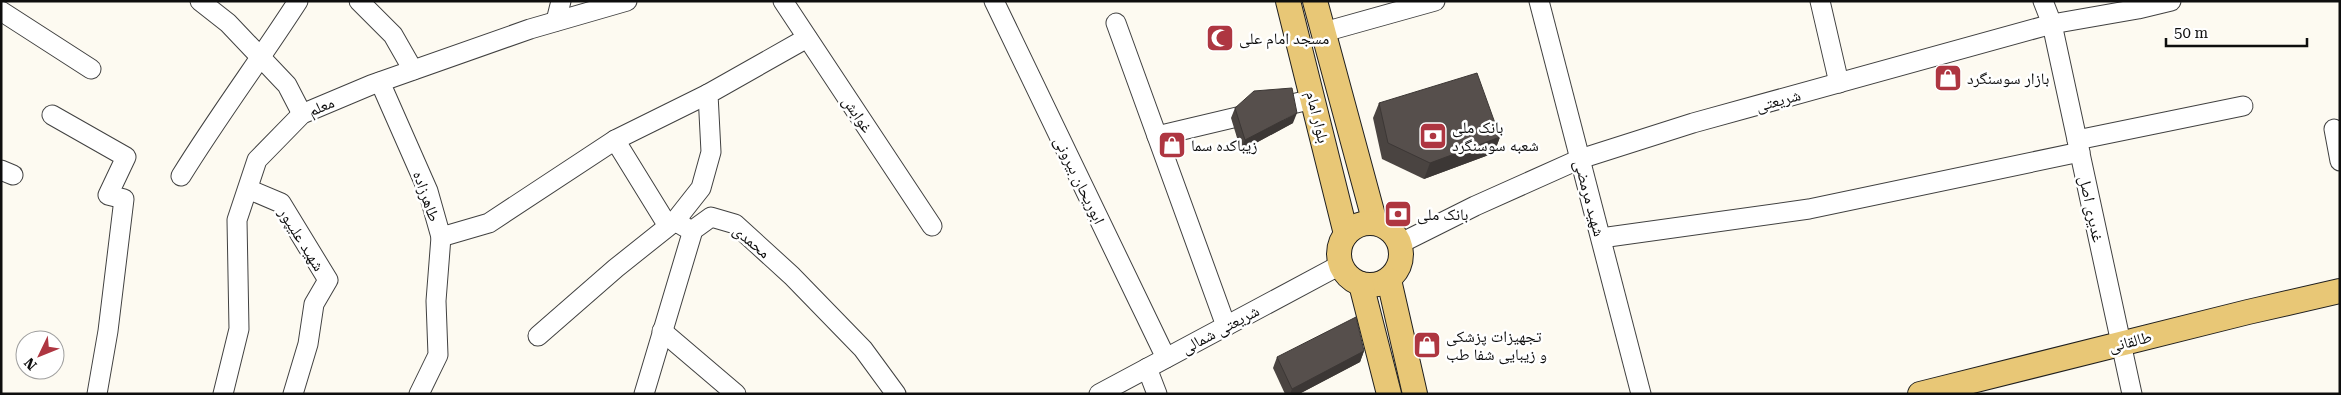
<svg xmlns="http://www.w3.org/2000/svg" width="2341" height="395" font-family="'Roboto Serif','Noto Naskh Arabic',serif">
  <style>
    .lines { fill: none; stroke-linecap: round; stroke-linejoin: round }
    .minor-casing { stroke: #414141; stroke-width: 21 }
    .major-casing { stroke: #1f1f1f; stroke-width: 26 }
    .minor { stroke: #fff; stroke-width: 19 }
    .major { stroke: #e8c776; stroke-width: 24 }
    .wall { fill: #4a4441 }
    .shaded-wall { fill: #3c3735 }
    .building { fill: #564f4c; stroke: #3c3735 }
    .labels { text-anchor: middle; stroke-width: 5; stroke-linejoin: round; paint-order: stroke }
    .poi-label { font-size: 16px; fill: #0e0e0e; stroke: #fff; text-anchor: start }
    .street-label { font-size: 16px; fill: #0e0e0e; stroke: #fff }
  </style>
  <rect width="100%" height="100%" fill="#fdfaf1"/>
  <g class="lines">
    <!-- minor casing -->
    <g class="minor-casing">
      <g id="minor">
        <polyline points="200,1 228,23 287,85 302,114"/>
        <polyline points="359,1 393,35 413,70"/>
        <polyline points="783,1 932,226"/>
        <polyline points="994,1 1166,358"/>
        <polyline points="1539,1 1641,394"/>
        <polyline points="1820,1 1839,83"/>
        <polyline points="2043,1 2052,24 2132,394"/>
        <polyline points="1,11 91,69"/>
        <polyline points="556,21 561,1"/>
        <polyline points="1116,23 1226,326"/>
        <polyline points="1324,32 1435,1"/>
        <polyline points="380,82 428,191 441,237 489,223 615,140 708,94"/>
        <polyline points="52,115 126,157 108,195 124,199 108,331 97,394"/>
        <polyline points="2334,129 2340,161"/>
        <polyline points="1157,136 1313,99"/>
        <polyline points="615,140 668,226"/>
        <polyline points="2077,140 2243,106"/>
        <polyline points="1,170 13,175"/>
        <path d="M181 176C218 116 260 60 298 1"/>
        <polyline points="248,189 281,203 328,280 314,304 308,344 293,394"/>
        <polyline points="675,221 701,188 711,152 708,94 807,38"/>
        <polyline points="1601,238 1809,209 2080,152"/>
        <polyline points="1399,244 1475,206 1580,159 1693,123 2052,24 2138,9 2171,1"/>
        <polyline points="662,331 736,394"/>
        <polyline points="538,336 616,268 675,221 685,227"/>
        <polyline points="1147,368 1157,394"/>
        <polyline points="223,394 239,329 237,220 257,160 302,114 371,85 530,29 627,1"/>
        <polyline points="419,394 438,355 436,301 441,237"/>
        <polyline points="644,394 693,230 711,217 735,224 792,276 863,349 896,394"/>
        <polyline points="1099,394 1340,265"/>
      </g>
    </g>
    <!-- major casing -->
    <g class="major-casing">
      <g id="major">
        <polyline points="1288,1 1346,234"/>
        <polyline points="1315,1 1375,223"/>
        <circle cx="1370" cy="254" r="31"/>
        <polyline points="1389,280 1415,394"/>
        <polyline points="1361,284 1389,394"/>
        <polyline points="1920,394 2248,312 2340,291"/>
      </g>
    </g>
    <!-- minor -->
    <use href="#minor" class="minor"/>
    <!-- major -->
    <use href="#major" class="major"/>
  </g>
  <!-- wall -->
  <g class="wall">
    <polygon points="1379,103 1500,137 1494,153 1424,179 1382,159 1373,118"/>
    <polygon points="1235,108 1293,123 1241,151 1231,118"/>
    <polygon points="1364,351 1360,362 1299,394 1285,394 1273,368 1277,357"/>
  </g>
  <!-- shaded-wall -->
  <g class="shaded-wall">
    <polygon points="1297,113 1293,123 1241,151 1245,140"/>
    <polygon points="1500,137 1494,153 1424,179 1430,163"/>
    <polygon points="1364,351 1360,362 1299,394 1290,394 1292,389"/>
  </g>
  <!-- building -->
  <g class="building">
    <polygon points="1477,73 1500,137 1430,163 1388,143 1379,103"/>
    <polygon points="1292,88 1297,113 1245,140 1235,108 1254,91"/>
    <polygon points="1356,317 1364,351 1292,389 1277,357"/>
  </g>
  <!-- icons -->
  <defs>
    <g id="mosque-square" transform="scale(1.4375)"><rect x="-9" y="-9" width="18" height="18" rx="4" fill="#ae3641" stroke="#fff"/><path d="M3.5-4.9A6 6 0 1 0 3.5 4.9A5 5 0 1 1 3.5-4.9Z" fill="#fff"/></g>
    <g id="shop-square" transform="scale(1.4375)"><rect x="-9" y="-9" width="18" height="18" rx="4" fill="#ae3641" stroke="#fff"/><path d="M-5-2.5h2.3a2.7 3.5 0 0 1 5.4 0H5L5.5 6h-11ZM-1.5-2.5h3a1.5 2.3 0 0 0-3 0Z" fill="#fff"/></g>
    <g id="bank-square" transform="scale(1.4375)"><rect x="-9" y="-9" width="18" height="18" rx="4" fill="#ae3641" stroke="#fff"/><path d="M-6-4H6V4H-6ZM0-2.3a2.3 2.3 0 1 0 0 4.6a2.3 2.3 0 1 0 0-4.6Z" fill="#fff"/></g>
  </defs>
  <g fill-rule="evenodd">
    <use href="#mosque-square" x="1220" y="38"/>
    <use href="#shop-square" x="1948" y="78"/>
    <use href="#bank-square" x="1433" y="136"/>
    <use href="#shop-square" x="1172" y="145"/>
    <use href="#bank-square" x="1398" y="214"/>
    <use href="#shop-square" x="1427" y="345"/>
  </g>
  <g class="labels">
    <!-- poi labels -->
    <g class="poi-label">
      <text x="1239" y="44">مسجد امام علی</text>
      <text x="1967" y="84">بازار سوسنگرد</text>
      <text x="1452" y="133">بانک ملی<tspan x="1452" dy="18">شعبه سوسنگرد</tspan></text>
      <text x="1191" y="151">زیباکده سما</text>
      <text x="1417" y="220">بانک ملی</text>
      <text x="1446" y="342">تجهیزات پزشکی<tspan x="1446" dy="18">و زیبایی شفا طب</tspan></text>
    </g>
    <!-- street labels -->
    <g class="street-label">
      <text transform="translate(1778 100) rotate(-15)" y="6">شریعتی</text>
      <text transform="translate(321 106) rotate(-23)" y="6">معلم</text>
      <text transform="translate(858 114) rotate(56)" y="6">غوابش</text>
      <text transform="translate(1318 117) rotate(76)" y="6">بلوار امام</text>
      <text transform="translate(1080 180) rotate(64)" y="6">ابوریحان بیرونی</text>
      <text transform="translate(427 196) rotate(71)" y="6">طاهرزاده</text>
      <text transform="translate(1590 198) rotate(75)" y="6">شهید مرمضی</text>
      <text transform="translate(2092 209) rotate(78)" y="6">غدیری اصل</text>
      <text transform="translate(302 239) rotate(58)" y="6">شهید علیپور</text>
      <text transform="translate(752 241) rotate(40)" y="6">محمدی</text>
      <text transform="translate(1220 329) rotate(-28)" y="6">شریعتی شمالی</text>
      <text transform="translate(2130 341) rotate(-14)" y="6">طالقانی</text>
    </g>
  </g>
  <!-- border -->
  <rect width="2341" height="395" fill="none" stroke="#0e0e0e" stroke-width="5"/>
  <!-- north arrow -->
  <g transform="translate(40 355) rotate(227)"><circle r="24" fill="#ffffff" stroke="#9f9f9f"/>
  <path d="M0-4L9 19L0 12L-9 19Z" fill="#ae3641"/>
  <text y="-8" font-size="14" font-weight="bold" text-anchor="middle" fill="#0e0e0e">N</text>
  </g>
  <!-- scale -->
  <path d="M2166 38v8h141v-8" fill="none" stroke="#0e0e0e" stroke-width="2.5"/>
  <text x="2174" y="38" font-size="15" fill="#0e0e0e" stroke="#ffffff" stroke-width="4" paint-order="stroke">50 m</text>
</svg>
